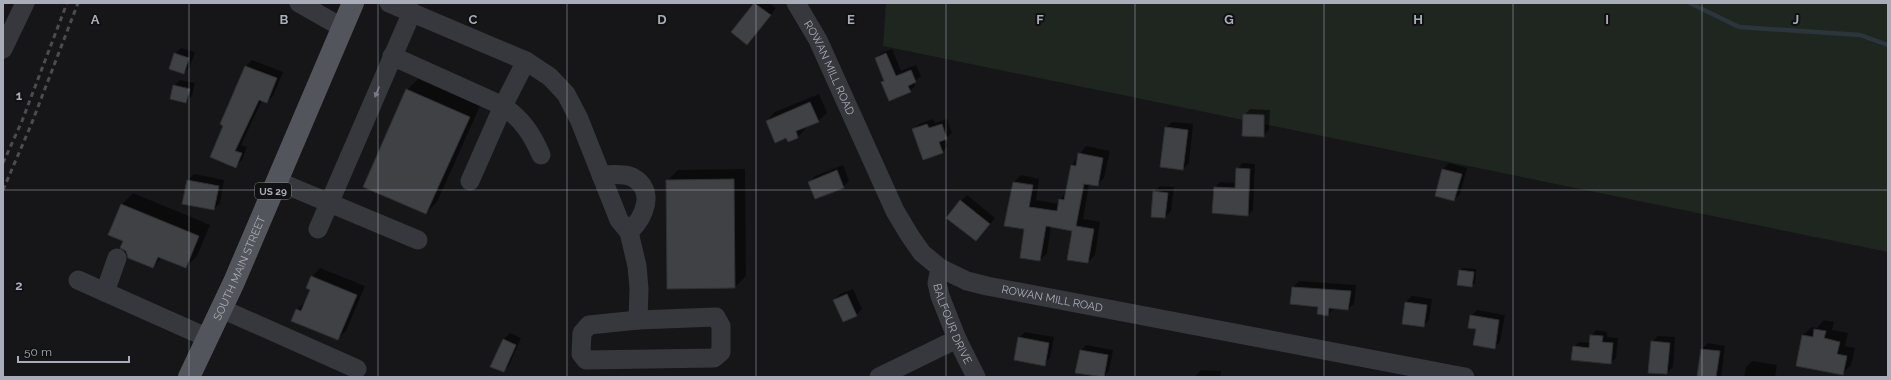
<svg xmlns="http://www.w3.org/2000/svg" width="1891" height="380" font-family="Raleway,sans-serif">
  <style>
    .green { fill: #1e261f }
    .shadow { fill: #0007 }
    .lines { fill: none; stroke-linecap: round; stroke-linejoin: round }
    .stream { stroke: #2c353c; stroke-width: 4.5 }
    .building { fill: #404145; stroke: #303034 }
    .minor { stroke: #37383d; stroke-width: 19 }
    .major { stroke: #53555c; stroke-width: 22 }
    .rail { stroke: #4a4c52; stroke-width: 3; stroke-dasharray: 5 4; stroke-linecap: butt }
    .oneway { fill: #757881 }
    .grid { fill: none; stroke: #a8adb8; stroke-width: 1; stroke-opacity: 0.55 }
    .labels { text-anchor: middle; stroke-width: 4; stroke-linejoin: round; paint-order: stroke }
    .shield { fill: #111113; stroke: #7b7e86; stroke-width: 1 }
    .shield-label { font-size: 10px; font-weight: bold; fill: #a8adb8 }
    .street-label { font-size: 11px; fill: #a8adb8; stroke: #111113 }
    .grid-label { font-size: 13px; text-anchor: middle; font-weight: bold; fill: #a8adb8; stroke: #111113; stroke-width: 4; stroke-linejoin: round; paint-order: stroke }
  </style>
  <rect width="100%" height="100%" fill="#161618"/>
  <!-- green -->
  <polygon class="green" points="886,3 1888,3 1888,252 883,46"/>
  <!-- shadow -->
  <g class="shadow">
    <polygon points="755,3 769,3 776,8 747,44 732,32"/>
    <polygon points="181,48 195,52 190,67 184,73 175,54"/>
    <polygon points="892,49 901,71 916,65 921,76 914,82 915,86 910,91 882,82 885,80 876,58 881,53"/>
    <polygon points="252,60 283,72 273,96 267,102 262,100 241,145 247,147 242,160 236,166 224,125 221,124 246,66"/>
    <polygon points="418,79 480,106 437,202 426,213 407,90"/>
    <polygon points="180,80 195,83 192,96 186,102 174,86"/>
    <polygon points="819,94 827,113 818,121 806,126 806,128 798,137 788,141 787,137 767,121 775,112"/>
    <polygon points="1250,109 1270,110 1269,130 1263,136 1244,115"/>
    <polygon points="933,119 935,123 947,119 952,133 945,139 948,146 942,152 913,130 919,124"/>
    <polygon points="1172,122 1193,124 1189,163 1183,169 1166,128"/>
    <polygon points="1086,146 1110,151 1104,178 1097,185 1089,184 1083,219 1100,222 1095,255 1088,262 1073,230 1051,226 1047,253 1040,260 1025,228 1014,182 1021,175 1039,179 1036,200 1059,204 1060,199 1066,193 1072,165"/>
    <polygon points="1243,163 1255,164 1253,210 1248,215 1215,187 1220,182 1236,183 1237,169"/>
    <polygon points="1449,163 1467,168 1460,194 1454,200 1443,169"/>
    <polygon points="843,165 849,181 843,187 810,182 815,176"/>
    <polygon points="745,169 746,276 735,287 667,181 678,170"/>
    <polygon points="194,174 224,180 220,203 214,209 188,180"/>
    <polygon points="1160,186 1174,187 1171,211 1165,217 1154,192"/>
    <polygon points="133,193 210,225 197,256 186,267 162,257 153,267 124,240 110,234 122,204"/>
    <polygon points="967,195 995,218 982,234 961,201"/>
    <polygon points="320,268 365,286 346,331 337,339 297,310 306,301 311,289 312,277"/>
    <polygon points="1463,268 1476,269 1475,283 1472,286 1460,270"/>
    <polygon points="1299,281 1356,285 1354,304 1348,309 1334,308 1328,315 1319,306 1293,287"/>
    <polygon points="853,289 862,309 856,315 834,300 840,294"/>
    <polygon points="1412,296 1432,299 1429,320 1423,326 1406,302"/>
    <polygon points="1477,310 1505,315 1500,342 1494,347 1477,328 1471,316"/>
    <polygon points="1824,320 1834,322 1832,330 1848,333 1845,346 1855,348 1851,365 1842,374 1803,335 1812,327 1817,328"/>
    <polygon points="1596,330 1607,332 1607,337 1618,338 1616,358 1610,363 1574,347 1579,342 1590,343 1591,336"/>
    <polygon points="1025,332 1054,337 1050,358 1044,364 1019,338"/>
    <polygon points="510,333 521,338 509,365 503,371 504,339"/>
    <polygon points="1658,336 1675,337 1673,367 1667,373 1652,342"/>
    <polygon points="1708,343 1725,346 1721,377 1698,377 1702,349"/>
    <polygon points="1086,345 1113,350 1109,371 1103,377 1076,372 1081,351"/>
    <polygon points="1752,361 1777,365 1775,377 1744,377 1746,367"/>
    <polygon points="1201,370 1221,371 1220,377 1195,377"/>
  </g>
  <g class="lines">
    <!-- stream -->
    <polyline class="stream" points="1690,3 1739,27 1860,35 1888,45"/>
  </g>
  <!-- building -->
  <g class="building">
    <polygon points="754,3 771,15 747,45 731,32"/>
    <polygon points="174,53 189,58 184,74 169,69"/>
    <polygon points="886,53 896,76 911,70 916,82 908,86 911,92 889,101 881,82 884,81 875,58"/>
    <polygon points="245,66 277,78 267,103 259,100 235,151 242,153 236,168 210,157 223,126 220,124"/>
    <polygon points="173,85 190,89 186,103 170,99"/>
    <polygon points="406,89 470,117 426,214 363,187"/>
    <polygon points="810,102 819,122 796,131 798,138 788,142 786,138 775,143 766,121"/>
    <polygon points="1243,114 1264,115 1264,137 1242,136"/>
    <polygon points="927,124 929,128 942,124 947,139 939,142 943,153 923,160 912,129"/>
    <polygon points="1165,127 1188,130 1183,170 1160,167"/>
    <polygon points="1078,153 1103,158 1098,186 1084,184 1076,226 1094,229 1088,263 1067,260 1072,231 1046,226 1040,261 1020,258 1024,229 1004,226 1013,182 1033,185 1029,207 1057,211 1059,199 1064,200 1071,165 1076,166"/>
    <polygon points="1236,168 1250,169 1248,216 1212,213 1214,187 1235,188"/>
    <polygon points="1442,169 1462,174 1454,201 1435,196"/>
    <polygon points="837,170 844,188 815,199 808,182"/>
    <polygon points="734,179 735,288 667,289 666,180"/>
    <polygon points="187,180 219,186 214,210 182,204"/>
    <polygon points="1153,191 1168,193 1165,218 1151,217"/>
    <polygon points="960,200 990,224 976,241 946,218"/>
    <polygon points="121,204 199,236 186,268 158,257 153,268 128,258 126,251 120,248 123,241 108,235"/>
    <polygon points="1459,270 1474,272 1472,287 1457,285"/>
    <polygon points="311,276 357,295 338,340 291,321 296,309 301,311 310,290 306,288"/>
    <polygon points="1292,287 1351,291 1348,310 1329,308 1328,316 1317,314 1318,307 1290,304"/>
    <polygon points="847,294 857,316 843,322 833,300"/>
    <polygon points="1405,302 1427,305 1424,327 1402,324"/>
    <polygon points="1470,315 1499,320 1495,349 1473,345 1476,329 1468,328"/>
    <polygon points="1814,329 1826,331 1824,338 1840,342 1837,354 1847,356 1843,375 1796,366 1802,335 1813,337"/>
    <polygon points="1590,335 1603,336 1602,342 1613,343 1611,364 1571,360 1573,346 1589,348"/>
    <polygon points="1018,337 1049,343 1045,366 1014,360"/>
    <polygon points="503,339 516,345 504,372 490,367"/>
    <polygon points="1651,341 1670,343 1667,374 1648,373"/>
    <polygon points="1701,349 1720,351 1716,377 1697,377"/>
    <polygon points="1080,350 1108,355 1104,377 1075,373"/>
  </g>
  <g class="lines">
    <!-- minor -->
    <g class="minor">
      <polyline points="299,3 343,28"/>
      <polyline points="389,3 526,61 550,77 566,94 579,119 619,220 629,232 637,266 639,289 638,320"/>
      <path id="s1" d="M796 3 818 40 895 211 910 236 922 253 940 268 967 281 987 286 1465 377"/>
      <polyline points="3,49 25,3"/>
      <polyline points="392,56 503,106 526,61"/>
      <path d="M601 175C611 175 623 173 632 177 657 190 644 218 629 232"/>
      <polyline points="277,181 418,240"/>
      <path d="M470 181 503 106C522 119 532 134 541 155"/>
      <polyline points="318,229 412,12"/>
      <path id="s2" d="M940 268 937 283 940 296 957 339 976 377"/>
      <polyline points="78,280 208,338"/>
      <polyline points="105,292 117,258"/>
      <polyline points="222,309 357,369"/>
      <polygon points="716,317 721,326 721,352 714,358 586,360 581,354 582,333 589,325 638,320"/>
      <polyline points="879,377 957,339"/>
    </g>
    <!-- major -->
    <path class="major" id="s3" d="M189 377 234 282 353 3"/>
    <!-- rail -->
    <g class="rail">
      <polyline points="3,163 22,121 67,3"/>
      <polyline points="3,190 31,125 78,3"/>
    </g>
  </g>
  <!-- one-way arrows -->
  <defs><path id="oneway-solid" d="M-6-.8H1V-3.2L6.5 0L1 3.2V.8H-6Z"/></defs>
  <use class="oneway" href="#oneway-solid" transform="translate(377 92) rotate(113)"/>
  <!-- grid -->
  <path class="grid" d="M189 3V377M378 3V377M567 3V377M756 3V377M946 3V377M1135 3V377M1324 3V377M1513 3V377M1702 3V377M3 190H1888"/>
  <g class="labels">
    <!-- shield labels -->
    <rect class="shield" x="255" y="183" width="36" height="16" rx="3"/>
    <g class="shield-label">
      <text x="273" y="195">US 29</text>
    </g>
    <!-- street labels -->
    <g class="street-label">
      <text dy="4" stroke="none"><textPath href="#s1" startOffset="73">ROWAN MILL ROAD</textPath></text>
      <text dy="4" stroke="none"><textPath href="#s3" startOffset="120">SOUTH MAIN STREET</textPath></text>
      <text dy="4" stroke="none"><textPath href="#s1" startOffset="421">ROWAN MILL ROAD</textPath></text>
      <text dy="4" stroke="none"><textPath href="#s2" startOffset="59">BALFOUR DRIVE</textPath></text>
    </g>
  </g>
  <g class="grid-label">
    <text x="95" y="24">A</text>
    <text x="284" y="24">B</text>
    <text x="473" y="24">C</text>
    <text x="662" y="24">D</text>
    <text x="851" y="24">E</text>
    <text x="1040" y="24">F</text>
    <text x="1229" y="24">G</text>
    <text x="1418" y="24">H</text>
    <text x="1607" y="24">I</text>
    <text x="1796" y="24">J</text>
    <text x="19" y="100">1</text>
    <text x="19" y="290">2</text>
  </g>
  <!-- border -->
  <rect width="1891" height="380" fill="none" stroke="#a8adb8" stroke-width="8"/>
  <!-- scale -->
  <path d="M18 356v6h111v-6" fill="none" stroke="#a8adb8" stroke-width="2"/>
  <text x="24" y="356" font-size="12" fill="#a8adb8" stroke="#111113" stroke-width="3" paint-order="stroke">50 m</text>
</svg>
